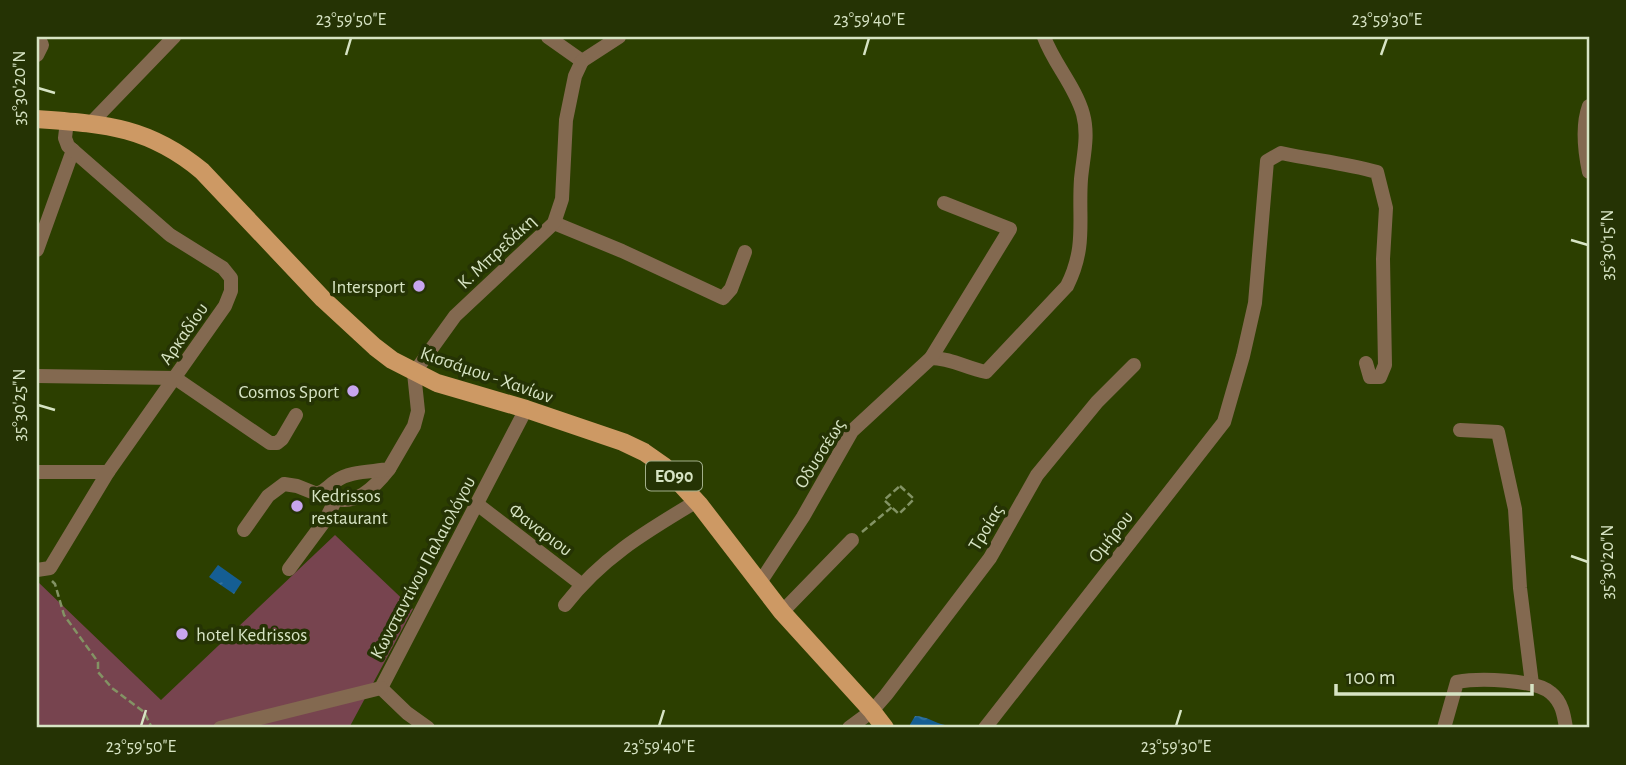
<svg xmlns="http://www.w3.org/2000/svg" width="1626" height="765" font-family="'Alegreya Sans',sans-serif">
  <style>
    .grass { fill: #77444f }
    .water { fill: url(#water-ripples) }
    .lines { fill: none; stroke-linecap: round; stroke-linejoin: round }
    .path { stroke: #839364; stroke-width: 2.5; stroke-dasharray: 7 3.5; stroke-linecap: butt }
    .minor { stroke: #836950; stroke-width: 14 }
    .major { stroke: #cd9964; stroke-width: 18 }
    .ticks { fill: none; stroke: #d7e4c4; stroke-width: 2.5 }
    .poi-dot { fill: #c8a5ef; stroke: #253304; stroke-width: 2.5 }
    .labels { text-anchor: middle; stroke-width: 7; stroke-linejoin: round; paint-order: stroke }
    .shield { fill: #253304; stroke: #a2af8a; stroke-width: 2 }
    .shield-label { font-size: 18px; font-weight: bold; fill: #d7e4c4 }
    .street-label { font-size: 19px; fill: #d7e4c4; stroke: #253304 }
    .poi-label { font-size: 19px; fill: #d7e4c4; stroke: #253304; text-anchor: end }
    .neatline { fill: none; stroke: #d7e4c4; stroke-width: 2.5 }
    .ticks-label { font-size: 18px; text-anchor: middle; fill: #d7e4c4 }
  </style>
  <defs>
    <pattern id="water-ripples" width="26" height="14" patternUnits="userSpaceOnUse" patternTransform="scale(1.75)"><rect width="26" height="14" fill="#155e93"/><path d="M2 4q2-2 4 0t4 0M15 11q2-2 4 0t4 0" fill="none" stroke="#3675a0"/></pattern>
  </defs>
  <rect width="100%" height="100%" fill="#2c3f00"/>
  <!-- grass -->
  <polygon class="grass" points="335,535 413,609 349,728 37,728 37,581 161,700"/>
  <!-- water -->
  <g class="water">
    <polygon points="218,565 242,582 234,594 209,577"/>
    <path d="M915 716C927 716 934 723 945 725L947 728H908Z"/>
  </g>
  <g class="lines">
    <!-- path -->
    <g class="path">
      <polygon points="900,486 914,499 899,514 884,500"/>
      <polyline points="862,532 892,507"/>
      <polyline points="52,581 55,584 64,615 98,662 98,672 112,688 144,712 152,728"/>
    </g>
    <!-- minor -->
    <g class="minor">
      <polyline points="548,37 582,61"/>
      <polyline points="37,55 42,45 38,37"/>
      <polyline points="582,61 619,37"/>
      <path d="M1589 106C1582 125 1585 153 1589 172"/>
      <polyline points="91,123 174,37"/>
      <polyline points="554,223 622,251 723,298 731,289 745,252"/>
      <polyline points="37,250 73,150"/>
      <path d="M931 358C951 358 966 368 986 372L1067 286C1087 246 1078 220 1081 179 1083 157 1089 136 1083 114 1075 86 1054 64 1044 37"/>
      <polyline points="37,376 175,378 270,443 277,443 282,439 296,415"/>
      <polyline points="1460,430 1498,432 1515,509 1520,588 1532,684"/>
      <polyline points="37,472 108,472"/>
      <path d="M330 496C354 509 375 487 389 469"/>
      <polyline points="477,504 581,584"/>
      <path d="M244 530 268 496 284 484 297 486 317 494C326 491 328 486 336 481 349 471 372 472 389 469L414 426 418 411 414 373 455 316 554 223 562 199 566 120 575 76 582 61"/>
      <polyline points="289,569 326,519 336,499"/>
      <polyline points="37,570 50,568 108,472 225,306 231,291 231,278 223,268 170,235 68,146 65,138 67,121"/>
      <polyline points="759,584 803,517 852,431 931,358 1010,229 944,203"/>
      <path d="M565 605C602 557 647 531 697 501"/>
      <polyline points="782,612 852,540"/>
      <polyline points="381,688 526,409"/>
      <polyline points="381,688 407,713 428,728"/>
      <polyline points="220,728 381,688"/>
      <polyline points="849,728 872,711 886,695 990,558 1037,475 1097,402 1134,365"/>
      <path d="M985 728 1224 422 1243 356 1255 303 1267 161 1281 153C1313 160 1345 163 1377 172L1386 208 1383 259 1385 365 1380 377H1370L1366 363"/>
      <path d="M1444 728 1457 682C1478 678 1535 679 1551 693 1562 702 1564 715 1566 728"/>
    </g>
    <!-- major -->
    <path class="major" d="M37 119C104 124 148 126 202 171L323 299 375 347 392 360 437 383 526 409 623 442 644 452 664 466 699 504 782 612 872 711 885 728"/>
  </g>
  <!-- ticks -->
  <path class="ticks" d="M346 55 351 38M864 55 869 38M1381 55 1387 38M38 88 55 93M1571 240 1588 245M38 405 55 410M1571 556 1588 562M141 726 146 710M659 726 664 710M1176 726 1181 710"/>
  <!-- markers -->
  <g class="poi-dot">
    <circle cx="419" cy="286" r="7"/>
    <circle cx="353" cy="391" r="7"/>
    <circle cx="297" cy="506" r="7"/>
    <circle cx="182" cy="634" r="7"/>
  </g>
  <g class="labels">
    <!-- shield labels -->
    <rect class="shield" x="646" y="461.5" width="56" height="29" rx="5"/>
    <g class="shield-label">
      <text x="674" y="482">ΕΟ90</text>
    </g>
    <!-- street labels -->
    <g class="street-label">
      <text transform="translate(496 251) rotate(-43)" y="7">Κ. Μπρεδάκη</text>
      <text transform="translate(183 333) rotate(-55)" y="7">Αρκαδίου</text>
      <text transform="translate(487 374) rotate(19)" y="7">Κισσάμου - Χανίων</text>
      <text transform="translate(819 453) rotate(-58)" y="7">Οδυσσέως</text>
      <text transform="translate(985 527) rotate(-59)" y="7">Τροίας</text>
      <text transform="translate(541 529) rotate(37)" y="7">Φαναριου</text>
      <text transform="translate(1110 536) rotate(-52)" y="7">Ομήρου</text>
      <text transform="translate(422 567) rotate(-62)" y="7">Κωνσταντίνου Παλαιολόγου</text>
    </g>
    <!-- poi labels -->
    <g class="poi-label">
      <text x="405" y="293">Intersport</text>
      <text x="339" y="398">Cosmos Sport</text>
      <text x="311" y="502" text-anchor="start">Kedrissos<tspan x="311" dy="22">restaurant</tspan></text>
      <text x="196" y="641" text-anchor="start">hotel Kedrissos</text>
    </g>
  </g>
  <!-- border -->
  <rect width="1626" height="765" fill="none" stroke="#253304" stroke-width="77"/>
  <!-- scale -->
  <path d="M1336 684v10h196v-10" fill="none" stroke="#d7e4c4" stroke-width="3.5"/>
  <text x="1346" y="684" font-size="21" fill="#d7e4c4" stroke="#253304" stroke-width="5" paint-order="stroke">100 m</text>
  <rect x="38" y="38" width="1550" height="688" class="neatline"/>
  <g class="ticks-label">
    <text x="351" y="25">23°59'50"E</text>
    <text x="869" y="25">23°59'40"E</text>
    <text x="1387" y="25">23°59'30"E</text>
    <text transform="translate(19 88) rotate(-90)" y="6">35°30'20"N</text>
    <text transform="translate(1607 245) rotate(-90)" y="6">35°30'15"N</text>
    <text transform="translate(19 405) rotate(-90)" y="6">35°30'25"N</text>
    <text transform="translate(1607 562) rotate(-90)" y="6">35°30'20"N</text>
    <text x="141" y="752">23°59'50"E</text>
    <text x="659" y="752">23°59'40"E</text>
    <text x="1176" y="752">23°59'30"E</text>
  </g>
</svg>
